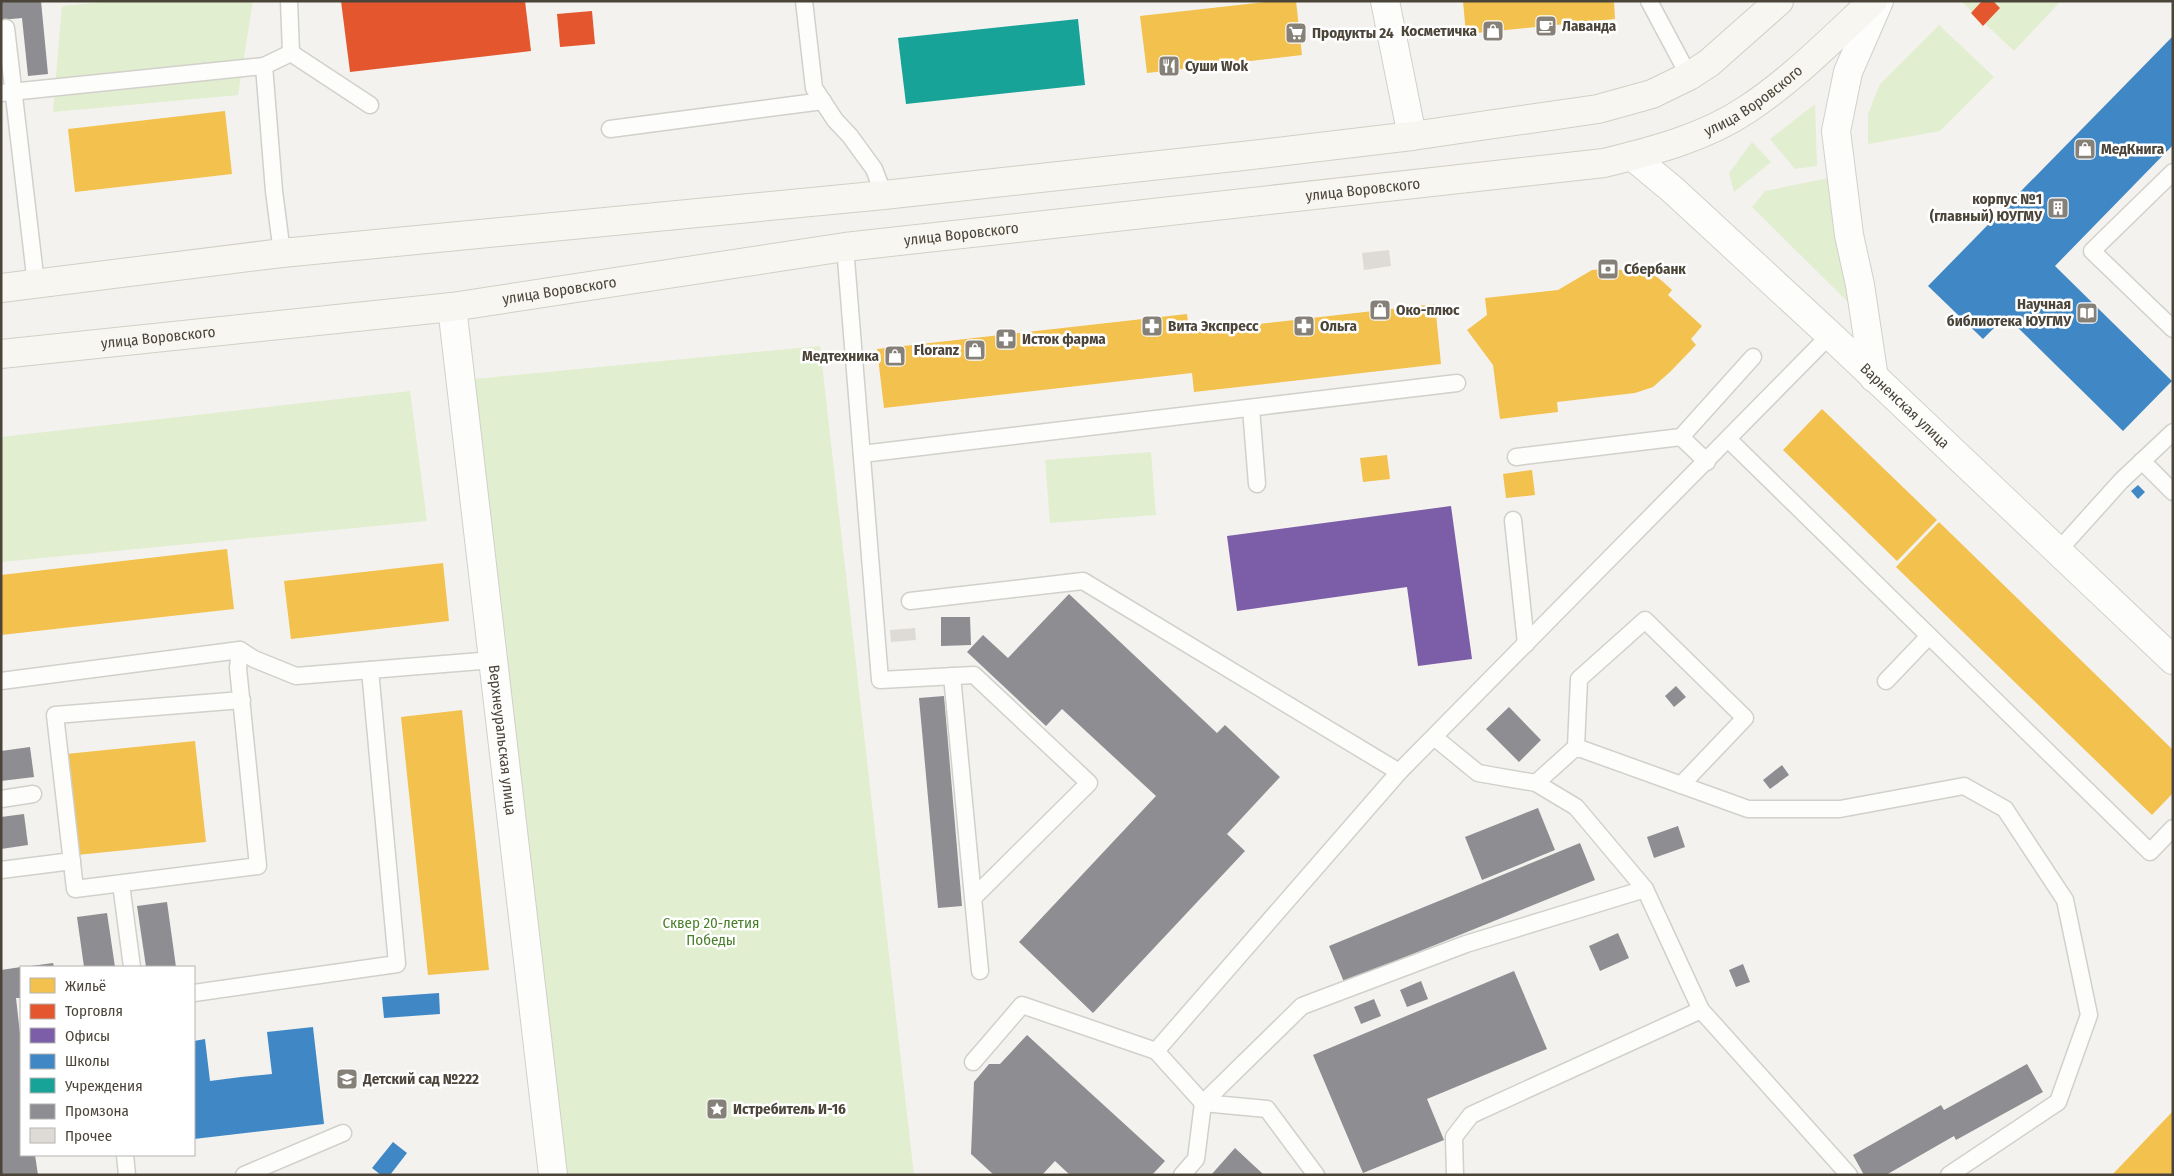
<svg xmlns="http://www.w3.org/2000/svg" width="2174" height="1176" font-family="'Fira Sans Condensed',sans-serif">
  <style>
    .green { fill: #e1eecf }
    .homes { fill: #f2c14e }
    .shops { fill: #e4572e }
    .offices { fill: #7b5ea7 }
    .schools { fill: #3f88c5 }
    .public { fill: #17a398 }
    .industry { fill: #8d8d92 }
    .building { fill: #dedbd6 }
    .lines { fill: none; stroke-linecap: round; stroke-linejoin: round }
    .service-casing { stroke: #d2d0cb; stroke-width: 19 }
    .minor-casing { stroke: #d2d0cb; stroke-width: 30 }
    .secondary-casing { stroke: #d3cfc5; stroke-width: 30 }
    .service { stroke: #fdfdfc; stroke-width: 16 }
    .minor { stroke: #fdfdfc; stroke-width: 28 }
    .secondary { stroke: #f7f6f1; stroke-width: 28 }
    .labels { text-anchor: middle; stroke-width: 5; stroke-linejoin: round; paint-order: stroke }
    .poi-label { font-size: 15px; font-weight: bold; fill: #4b4439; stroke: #fff; text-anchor: start }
    .street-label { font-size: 15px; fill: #4b4439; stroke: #fff }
    .park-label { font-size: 15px; fill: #4a7f2a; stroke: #fff }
  </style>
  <rect width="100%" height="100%" fill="#f4f2ee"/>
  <!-- green -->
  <g class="green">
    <polygon points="111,1 253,1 238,95 53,112 62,6"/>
    <polygon points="1961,1 2061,1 2014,51"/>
    <polygon points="1939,25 1994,77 1940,131 1868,144 1868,114 1880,84"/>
    <polygon points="1815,104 1817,166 1795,169 1770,139"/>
    <polygon points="1752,142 1771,162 1734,192 1729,173"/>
    <polygon points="1829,178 1850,304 1752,207 1765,191"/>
    <polygon points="820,346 914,1175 562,1175 474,379"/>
    <polygon points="410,391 427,521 1,562 1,437"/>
    <polygon points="1151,452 1156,515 1050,523 1045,460"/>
  </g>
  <!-- homes -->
  <g class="homes">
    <polygon points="1274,1 1296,1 1302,55 1147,73 1140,16"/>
    <polygon points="1463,1 1614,1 1615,19 1466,34"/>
    <polygon points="225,111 232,174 75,192 68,129"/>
    <polygon points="1608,269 1649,272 1661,280 1672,290 1668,295 1702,326 1691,339 1696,345 1670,372 1653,387 1635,393 1557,402 1558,412 1500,419 1493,365 1467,330 1487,315 1485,298 1558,290 1592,270"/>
    <polygon points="1435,304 1441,364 1194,392 1192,373 884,408 877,349 1187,314 1189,332"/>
    <polygon points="1822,409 1937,520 1897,561 1783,450"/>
    <polygon points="1387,455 1390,479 1363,482 1360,458"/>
    <polygon points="1532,470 1535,495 1506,498 1503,474"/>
    <polygon points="1939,522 2173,750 2173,793 2152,815 1896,567"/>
    <polygon points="227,549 234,609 1,635 1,575"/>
    <polygon points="443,563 449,621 291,639 284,581"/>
    <polygon points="462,710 489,970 428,975 401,717"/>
    <polygon points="195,741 206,842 77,855 66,754"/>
    <polygon points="2173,1111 2173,1175 2112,1175"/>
  </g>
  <!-- shops -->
  <g class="shops">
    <polygon points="341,1 525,1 531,51 350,72"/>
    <polygon points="1982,1 1993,1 2000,8 1983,26 1971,13"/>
    <polygon points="592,11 595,44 560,47 557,14"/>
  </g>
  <!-- offices -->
  <polygon class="offices" points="1451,506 1472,659 1418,666 1407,587 1237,611 1227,536"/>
  <!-- schools -->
  <g class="schools">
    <polygon points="2173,36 2173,145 2055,266 2172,381 2123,431 2006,316 1983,339 1928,286"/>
    <polygon points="2138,485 2145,492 2138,499 2131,491"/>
    <polygon points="439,993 440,1014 384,1018 382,997"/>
    <polygon points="313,1027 324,1124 194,1139 194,1041 205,1039 210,1081 241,1077 272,1074 267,1032"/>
    <polygon points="393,1142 407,1153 390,1175 381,1175 372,1168"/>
  </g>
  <!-- public -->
  <polygon class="public" points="1078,19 1085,85 906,104 898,38"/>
  <!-- industry -->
  <g class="industry">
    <polygon points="1,1 41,1 48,74 28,76 22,18 1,20"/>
    <polygon points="1069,594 1217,733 1225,725 1280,777 1227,834 1245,851 1093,1013 1019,942 1156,796 1062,709 1046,726 967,652 983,635 1008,658"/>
    <polygon points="941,617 970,617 971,645 941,646"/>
    <polygon points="1676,686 1686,697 1674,707 1665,696"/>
    <polygon points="944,696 962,906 938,908 919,698"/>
    <polygon points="1509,707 1541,740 1519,762 1486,729"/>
    <polygon points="30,747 34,777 1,781 1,751"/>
    <polygon points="1782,765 1789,775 1770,789 1763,780"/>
    <polygon points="1538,808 1555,850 1482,880 1465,837"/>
    <polygon points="24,814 28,845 1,849 1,817"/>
    <polygon points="1678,826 1685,847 1654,858 1647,837"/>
    <polygon points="1580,843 1595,880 1344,982 1329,946"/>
    <polygon points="167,902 176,967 146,967 137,906"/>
    <polygon points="107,913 115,967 84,967 77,917"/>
    <polygon points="1618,933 1629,958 1600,971 1589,946"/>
    <polygon points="53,963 54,967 31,967 31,966"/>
    <polygon points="1743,964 1750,982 1736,987 1729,970"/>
    <polygon points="21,967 21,998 16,998 21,1043 21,1155 35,1155 38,1175 1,1175 1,970"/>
    <polygon points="1514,971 1547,1049 1427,1099 1444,1140 1363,1173 1313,1055"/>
    <polygon points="1421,981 1428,999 1407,1007 1400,990"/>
    <polygon points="1374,999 1381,1016 1361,1024 1354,1007"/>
    <polygon points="1027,1035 1165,1161 1152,1175 1070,1175 1055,1161 1042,1175 994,1175 971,1154 974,1082 989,1064 1000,1064"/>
    <polygon points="2027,1064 2043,1092 1956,1140 1954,1136 1886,1175 1864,1175 1853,1155 1941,1105 1944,1110"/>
    <polygon points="1235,1148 1264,1175 1211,1175"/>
  </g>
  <!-- building -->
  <g class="building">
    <polygon points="1389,250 1391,266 1364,270 1362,253"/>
    <polygon points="915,628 916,640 891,642 890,630"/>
  </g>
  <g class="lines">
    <!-- service casing -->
    <g class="service-casing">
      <g id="service">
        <polyline points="289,1 291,53"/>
        <polyline points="804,1 814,88 835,120 850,136 874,169 884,195"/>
        <polyline points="1649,1 1689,76"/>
        <polyline points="6,28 36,284"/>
        <polyline points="1,93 264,66"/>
        <polyline points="610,129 823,101"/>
        <polyline points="2173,172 2092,251 2173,329"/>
        <polyline points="845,247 880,680 974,675 1089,783 974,897"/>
        <polyline points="282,253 274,191 264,66 291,53 370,105"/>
        <polyline points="1251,408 1257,484"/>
        <polyline points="1681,437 1707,462"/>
        <polyline points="1729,440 2150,852 2173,828"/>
        <polyline points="862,454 1457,383"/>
        <polyline points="1516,457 1681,437 1753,357"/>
        <polyline points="2142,461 2173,492"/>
        <polyline points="1513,520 1526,644"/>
        <polyline points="2058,551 2121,481 2173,432"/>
        <polyline points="910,601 1083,581 1399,772"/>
        <polyline points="240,650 254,659 296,676 493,660"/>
        <polyline points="952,676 980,971"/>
        <polyline points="1,681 240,650 238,668 258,866 75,889 55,715 242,700"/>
        <polyline points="1886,681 1929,636"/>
        <polyline points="1434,737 1478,773 1536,783 1576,807 1645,889 1701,1010 1849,1175"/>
        <polyline points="1576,747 1579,679 1645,620 1745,718 1681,785"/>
        <polyline points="1536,783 1576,747 1748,809 1840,809 1964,786 2005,809 2065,900 2089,1015 2058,1102 1949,1175"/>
        <polyline points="1,799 33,794"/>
        <polyline points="1,870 72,861"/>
        <polyline points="121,884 132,967"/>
        <polyline points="194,993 397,964 370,670"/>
        <polyline points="1156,1051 1399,772 1830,335"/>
        <polyline points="973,1062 1022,1005 1156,1051 1203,1103 1267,1109 1316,1175"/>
        <polyline points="125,1155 127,1175"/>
        <polyline points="244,1175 343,1133"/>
        <polyline points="1182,1175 1196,1159 1203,1103 1302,1006 1466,944 1645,889"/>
        <polyline points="1455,1175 1454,1137 1471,1115 1701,1010"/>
      </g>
    </g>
    <!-- minor casing -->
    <g class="minor-casing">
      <g id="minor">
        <polyline points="1385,1 1412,136"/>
        <path id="s1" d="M1632 156 1673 190 1830 335 2173 660"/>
        <path id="s2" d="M452 307 553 1175"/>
        <polyline points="1874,378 1860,285 1849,235 1836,131 1848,72 1879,1"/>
      </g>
    </g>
    <!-- secondary casing -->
    <g class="secondary-casing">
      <g id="secondary">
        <polyline points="1,288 282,253 884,195 1243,156 1412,136 1598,109 1652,94 1689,76 1709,63 1779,1"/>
        <path id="s3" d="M1 354 452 307 845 247 1604 163C1653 151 1704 138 1746 110 1792 80 1832 39 1873 1"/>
      </g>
    </g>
    <!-- service -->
    <use href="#service" class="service"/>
    <!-- minor -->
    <use href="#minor" class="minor"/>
    <!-- secondary -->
    <use href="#secondary" class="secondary"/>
  </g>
  <!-- icons -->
  <defs>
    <g id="cafe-square" transform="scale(1.125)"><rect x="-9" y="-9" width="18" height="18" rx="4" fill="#868178" stroke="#fff"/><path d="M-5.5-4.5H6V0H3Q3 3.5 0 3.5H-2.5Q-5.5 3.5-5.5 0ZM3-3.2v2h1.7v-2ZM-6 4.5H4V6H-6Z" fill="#fff"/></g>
    <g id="shop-square" transform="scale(1.125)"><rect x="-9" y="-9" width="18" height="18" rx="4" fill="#868178" stroke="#fff"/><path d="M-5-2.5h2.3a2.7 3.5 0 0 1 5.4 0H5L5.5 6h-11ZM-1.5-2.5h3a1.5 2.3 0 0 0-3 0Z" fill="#fff"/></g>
    <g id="supermarket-square" transform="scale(1.125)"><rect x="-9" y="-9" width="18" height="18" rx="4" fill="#868178" stroke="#fff"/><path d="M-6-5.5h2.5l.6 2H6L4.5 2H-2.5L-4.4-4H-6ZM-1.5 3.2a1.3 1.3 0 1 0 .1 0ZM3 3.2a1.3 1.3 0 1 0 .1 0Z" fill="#fff"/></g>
    <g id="restaurant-square" transform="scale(1.125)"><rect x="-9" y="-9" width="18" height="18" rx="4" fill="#868178" stroke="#fff"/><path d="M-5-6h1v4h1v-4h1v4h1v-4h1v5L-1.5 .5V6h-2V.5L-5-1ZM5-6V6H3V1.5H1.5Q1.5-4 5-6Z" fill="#fff"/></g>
    <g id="building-square" transform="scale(1.125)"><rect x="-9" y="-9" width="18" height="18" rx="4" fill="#868178" stroke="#fff"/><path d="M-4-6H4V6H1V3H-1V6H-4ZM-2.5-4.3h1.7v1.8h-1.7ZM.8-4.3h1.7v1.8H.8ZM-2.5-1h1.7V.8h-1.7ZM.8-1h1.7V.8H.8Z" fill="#fff"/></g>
    <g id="bank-square" transform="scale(1.125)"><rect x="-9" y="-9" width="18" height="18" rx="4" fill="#868178" stroke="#fff"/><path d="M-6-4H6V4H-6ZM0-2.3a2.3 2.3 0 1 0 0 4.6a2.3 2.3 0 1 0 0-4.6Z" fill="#fff"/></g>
    <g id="library-square" transform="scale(1.125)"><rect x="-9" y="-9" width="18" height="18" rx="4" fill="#868178" stroke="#fff"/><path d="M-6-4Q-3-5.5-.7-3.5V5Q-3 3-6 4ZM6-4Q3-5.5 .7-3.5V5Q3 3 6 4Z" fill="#fff"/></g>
    <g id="pharmacy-square" transform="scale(1.125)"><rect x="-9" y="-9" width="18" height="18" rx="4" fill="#868178" stroke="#fff"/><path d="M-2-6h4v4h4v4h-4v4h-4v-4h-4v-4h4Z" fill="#fff"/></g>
    <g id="school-square" transform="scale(1.125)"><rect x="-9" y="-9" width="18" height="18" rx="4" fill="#868178" stroke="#fff"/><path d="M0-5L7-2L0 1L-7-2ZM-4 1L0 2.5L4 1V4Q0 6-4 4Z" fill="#fff"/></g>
    <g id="sight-square" transform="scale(1.125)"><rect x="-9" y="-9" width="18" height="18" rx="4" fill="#868178" stroke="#fff"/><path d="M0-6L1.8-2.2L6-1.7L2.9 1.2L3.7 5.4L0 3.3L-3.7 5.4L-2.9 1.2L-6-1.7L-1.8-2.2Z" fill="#fff"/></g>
  </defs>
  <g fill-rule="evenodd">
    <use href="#cafe-square" x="1546" y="26"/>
    <use href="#shop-square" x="1493" y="31"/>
    <use href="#supermarket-square" x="1296" y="33"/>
    <use href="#restaurant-square" x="1169" y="66"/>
    <use href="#shop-square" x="2085" y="149"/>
    <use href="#building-square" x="2058" y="208"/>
    <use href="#bank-square" x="1608" y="269"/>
    <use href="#shop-square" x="1380" y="310"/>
    <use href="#library-square" x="2087" y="313"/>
    <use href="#pharmacy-square" x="1152" y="326"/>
    <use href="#pharmacy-square" x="1304" y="326"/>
    <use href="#pharmacy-square" x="1006" y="339"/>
    <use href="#shop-square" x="975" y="350"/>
    <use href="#shop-square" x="895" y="356"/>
    <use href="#school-square" x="347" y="1079"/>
    <use href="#sight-square" x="717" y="1109"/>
  </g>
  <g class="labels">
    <!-- poi labels -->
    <g class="poi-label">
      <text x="1562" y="31">Лаванда</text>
      <text x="1477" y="36" text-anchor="end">Косметичка</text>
      <text x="1312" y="38">Продукты 24</text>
      <text x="1185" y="71">Суши Wok</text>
      <text x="2101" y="154">МедКнига</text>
      <text x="2042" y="204" text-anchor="end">корпус №1<tspan x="2042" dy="17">(главный) ЮУГМУ</tspan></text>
      <text x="1624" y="274">Сбербанк</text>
      <text x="2071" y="309" text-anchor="end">Научная<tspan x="2071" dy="17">библиотека ЮУГМУ</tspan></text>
      <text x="1396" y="315">Око-плюс</text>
      <text x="1168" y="331">Вита Экспресс</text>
      <text x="1320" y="331">Ольга</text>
      <text x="1022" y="344">Исток фарма</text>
      <text x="959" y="355" text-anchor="end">Floranz</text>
      <text x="879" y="361" text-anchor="end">Медтехника</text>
      <text x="363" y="1084">Детский сад №222</text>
      <text x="733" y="1114">Истребитель И-16</text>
    </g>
    <!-- street labels -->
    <g class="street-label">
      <text dy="5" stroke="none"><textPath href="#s3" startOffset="1778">улица Воровского</textPath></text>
      <text dy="5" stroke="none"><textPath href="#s3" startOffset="1372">улица Воровского</textPath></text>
      <text dy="5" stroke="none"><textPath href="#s3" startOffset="968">улица Воровского</textPath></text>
      <text dy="5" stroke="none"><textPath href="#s3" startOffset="562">улица Воровского</textPath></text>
      <text dy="5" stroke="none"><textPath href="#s3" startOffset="158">улица Воровского</textPath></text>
      <text dy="5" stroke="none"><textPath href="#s1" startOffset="370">Варненская улица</textPath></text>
      <text dy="5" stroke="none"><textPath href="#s2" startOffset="436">Верхнеуральская улица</textPath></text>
    </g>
    <!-- park labels -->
    <g class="park-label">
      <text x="711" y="928">Сквер 20-летия<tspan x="711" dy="17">Победы</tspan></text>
    </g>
  </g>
  <!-- border -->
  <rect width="2174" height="1176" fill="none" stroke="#4b4439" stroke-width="5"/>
  <!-- legend -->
  <rect x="20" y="966" width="175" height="190" fill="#ffffff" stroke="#b7b4b0"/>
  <rect x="30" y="978" width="25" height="15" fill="#f2c14e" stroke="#b7b4b0"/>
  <text x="65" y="991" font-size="15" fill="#4b4439">Жильё</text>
  <rect x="30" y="1004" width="25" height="15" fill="#e4572e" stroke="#b7b4b0"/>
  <text x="65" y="1016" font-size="15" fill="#4b4439">Торговля</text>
  <rect x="30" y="1028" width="25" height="15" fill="#7b5ea7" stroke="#b7b4b0"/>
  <text x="65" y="1041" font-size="15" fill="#4b4439">Офисы</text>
  <rect x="30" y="1054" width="25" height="15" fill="#3f88c5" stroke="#b7b4b0"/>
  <text x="65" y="1066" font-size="15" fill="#4b4439">Школы</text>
  <rect x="30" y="1078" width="25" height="15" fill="#17a398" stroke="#b7b4b0"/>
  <text x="65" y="1091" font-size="15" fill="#4b4439">Учреждения</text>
  <rect x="30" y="1104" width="25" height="15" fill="#8d8d92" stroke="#b7b4b0"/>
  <text x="65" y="1116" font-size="15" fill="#4b4439">Промзона</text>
  <rect x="30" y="1128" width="25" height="15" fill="#dedbd6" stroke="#b7b4b0"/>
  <text x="65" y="1141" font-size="15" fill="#4b4439">Прочее</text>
</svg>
